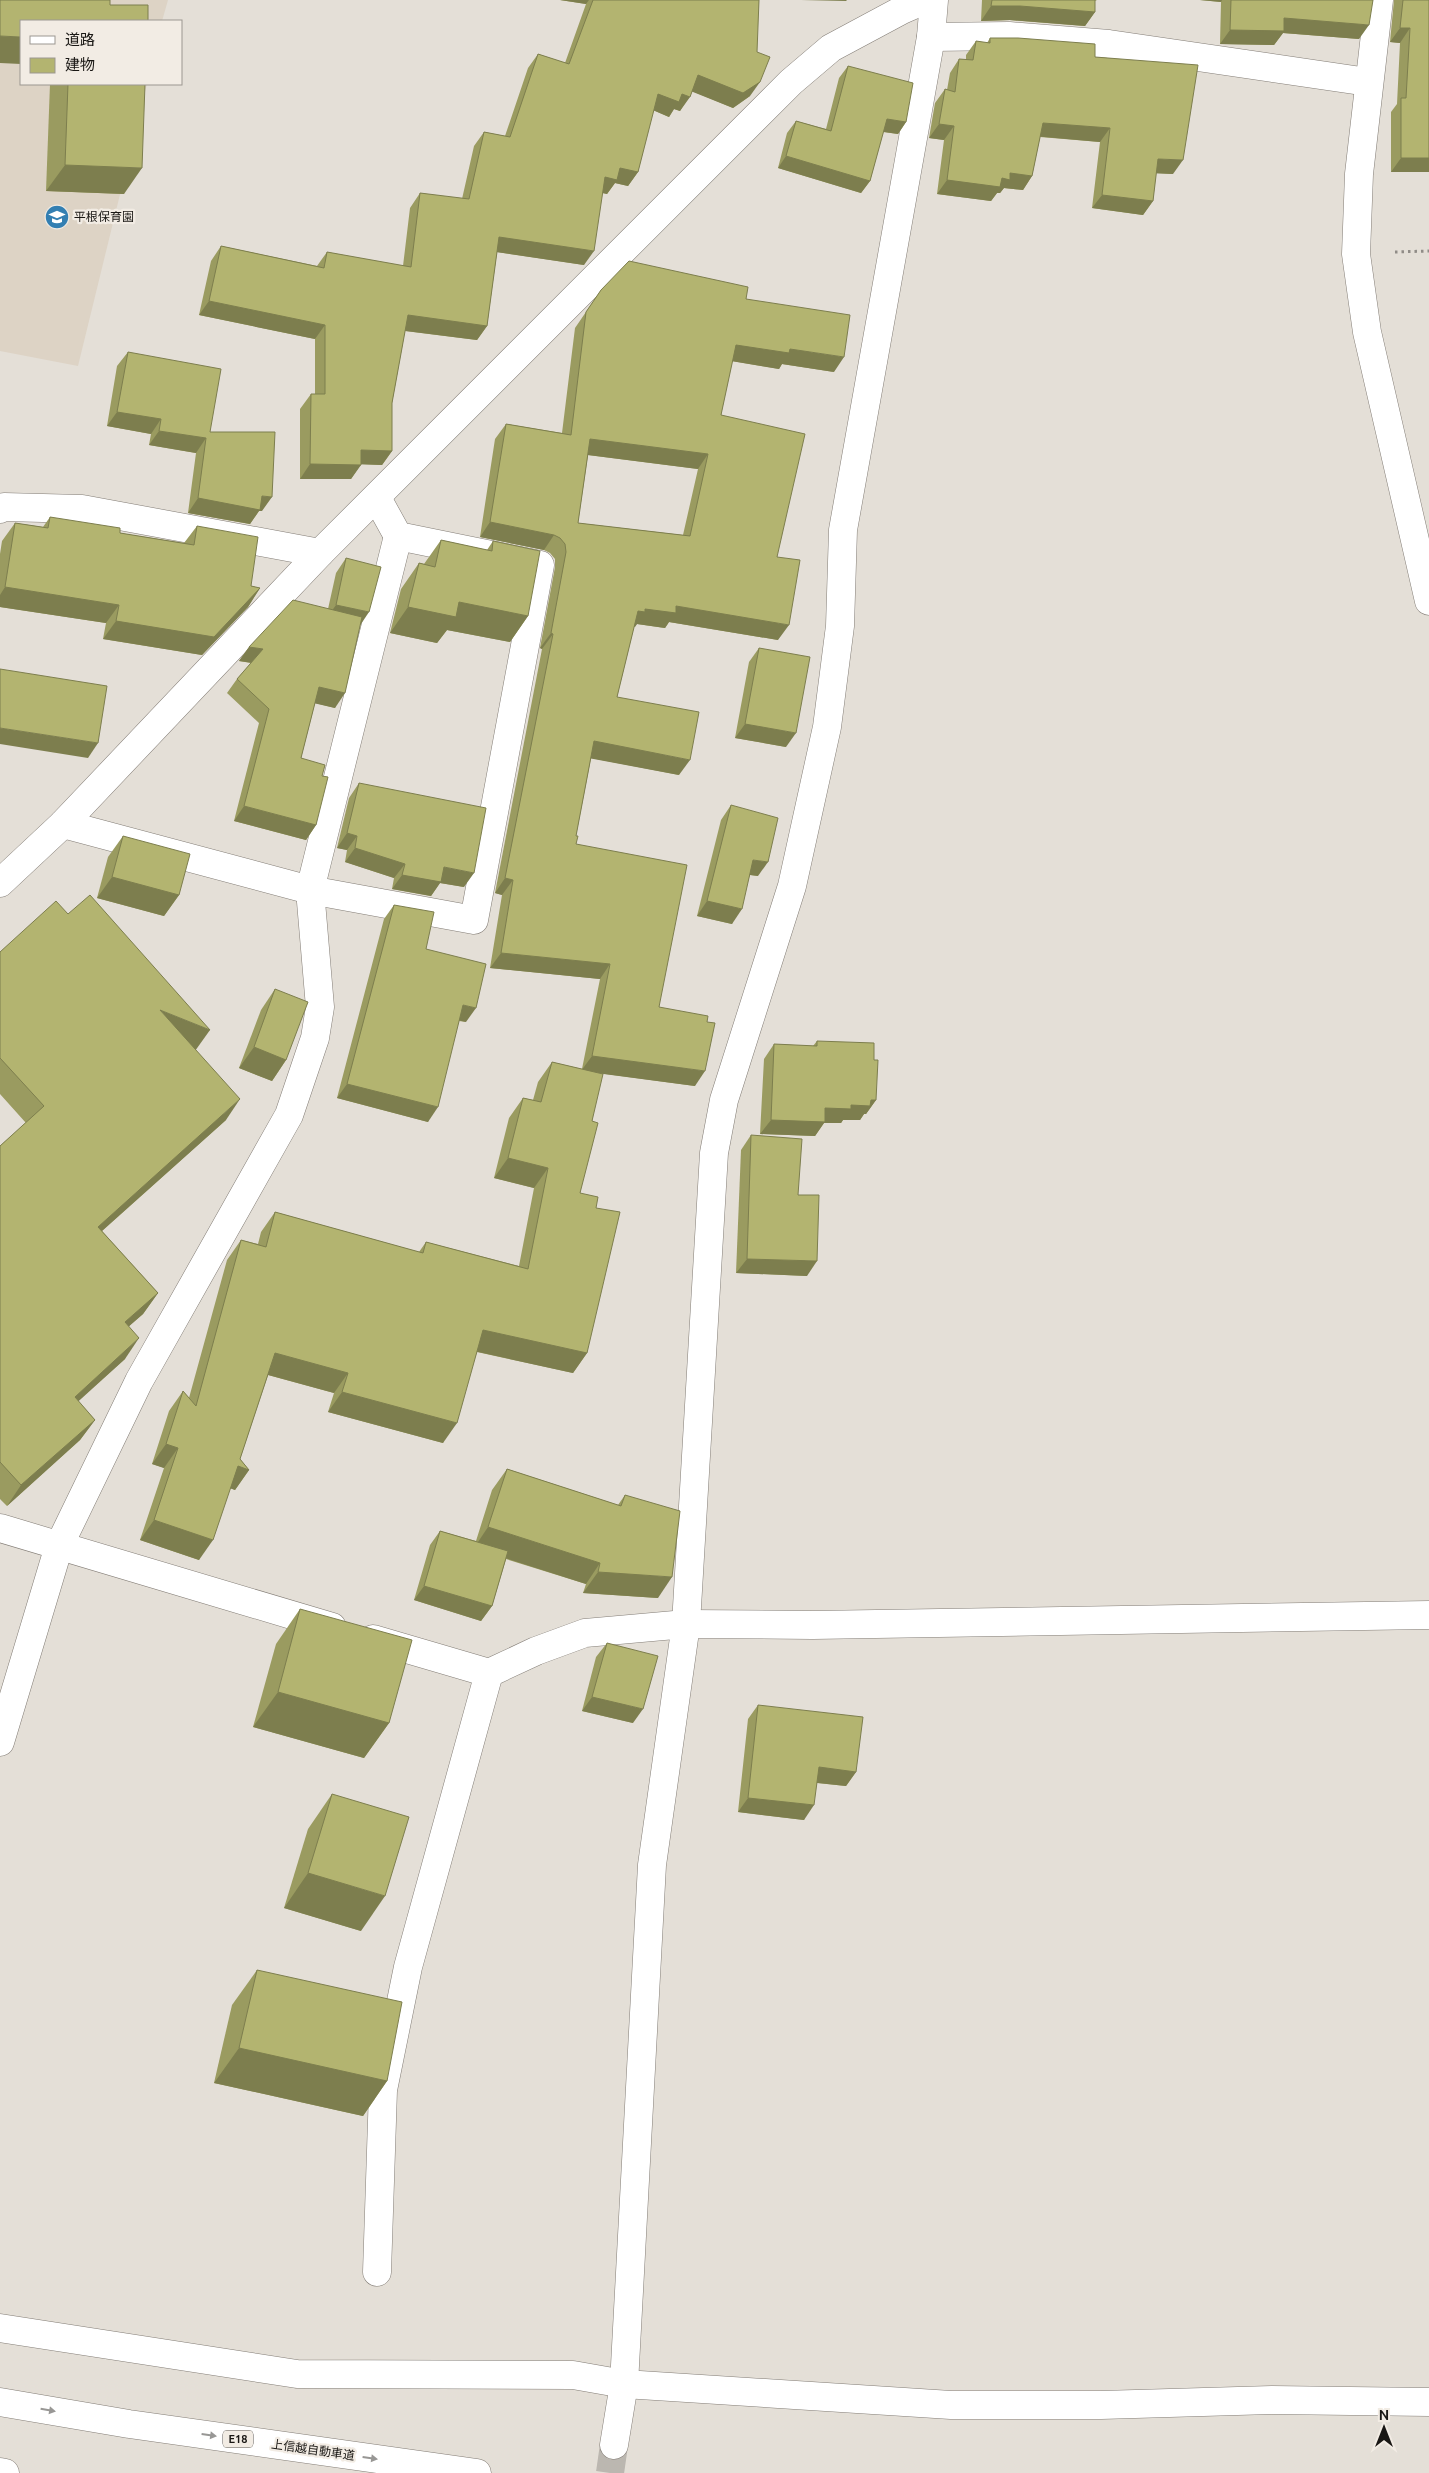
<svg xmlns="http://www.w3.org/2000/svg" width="1429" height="2473" font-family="Ubuntu,'Noto Sans JP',sans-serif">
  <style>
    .built { fill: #ddd3c5 }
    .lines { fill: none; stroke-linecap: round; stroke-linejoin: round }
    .minor-tunnel { stroke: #bbb7b0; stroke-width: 28; stroke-dasharray: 28 14; stroke-linecap: butt }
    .minor-casing { stroke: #837d76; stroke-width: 29 }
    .highway-casing { stroke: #837d76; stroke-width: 29 }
    .path { stroke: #908c87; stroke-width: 3; stroke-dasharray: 2.5 4; stroke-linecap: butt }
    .minor { stroke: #fff; stroke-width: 28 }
    .highway { stroke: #fff; stroke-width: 28 }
    .wall { fill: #9a9b60; fill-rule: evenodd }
    .shaded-wall { fill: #7d7e4e }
    .building { fill: #b3b470; stroke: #7d7e4e; fill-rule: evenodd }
    .oneway { fill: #989795 }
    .labels { text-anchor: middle; stroke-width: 4.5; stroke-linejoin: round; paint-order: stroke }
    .shield { fill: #f2ece4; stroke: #5a5752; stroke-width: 1 }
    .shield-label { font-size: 11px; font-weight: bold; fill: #191714 }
    .poi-label { font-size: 12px; fill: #191714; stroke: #f2ece4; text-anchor: start }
    .street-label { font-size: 12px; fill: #191714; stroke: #f2ece4 }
  </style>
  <rect width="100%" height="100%" fill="#e4dfd7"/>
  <!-- built -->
  <polygon class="built" points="0,0 168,0 162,21 21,21 21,84 147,84 78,366 0,351"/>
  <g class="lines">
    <!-- minor-tunnel -->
    <polyline class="minor-tunnel" points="610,2473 614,2445"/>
    <!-- minor casing -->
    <g class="minor-casing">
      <g id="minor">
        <polyline points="1379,0 1359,174 1356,254 1367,332 1429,601"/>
        <polyline points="931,37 1009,36 1109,44 1368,82"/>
        <polyline points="0,509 4,507 82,509 320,553"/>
        <polyline points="63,824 310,890 474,920 540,565 398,536 377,498"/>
        <polyline points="0,883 63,824 320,553 791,82 831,48 902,10 925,0"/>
        <polyline points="0,1528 332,1627"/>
        <polyline points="373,1639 489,1673 536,1651 585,1633 686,1624 813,1625 1429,1615"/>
        <polyline points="0,1742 59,1546 139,1381 289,1115 315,1038 320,1007 310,890 398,536"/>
        <polyline points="377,2272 383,2090 408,1967 489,1673"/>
        <polyline points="0,2328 297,2374 573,2375 624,2384 951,2405 1101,2405 1272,2400 1429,2402"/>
        <polyline points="614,2445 624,2384 652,1865 686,1624 714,1153 724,1100 792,886 827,727 840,626 843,530 931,37 934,0"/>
      </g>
    </g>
    <!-- highway casing -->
    <g class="highway-casing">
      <g id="highway">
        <polyline points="0,2402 129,2424 477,2473"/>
        <polyline points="0,2472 5,2473"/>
      </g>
    </g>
    <!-- path -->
    <polyline class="path" points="1395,252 1429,251"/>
    <!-- minor -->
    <use href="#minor" class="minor"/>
    <!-- highway -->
    <use href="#highway" class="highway"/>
  </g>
  <!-- wall -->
  <g class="wall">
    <polygon points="560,0 759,0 750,96 733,108 692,91 680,111 674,109 669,117 653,110 638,172 628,186 615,183 607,194 602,193 584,265 497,252 487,326 477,340 405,331 392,403 392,451 382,465 361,464 351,479 300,479 300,409 311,394 315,394 315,339 199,315 211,261 221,246 317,266 327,252 403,266 410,208 420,193 462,199 474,146 484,132 505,136 528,68 538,54 565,63 586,4"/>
    <polygon points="982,0 1097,0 1095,1 1095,12 1085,26 1010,20 981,21"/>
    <polygon points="1200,0 1373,0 1359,39 1283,33 1274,45 1220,44 1221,2"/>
    <polygon points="1394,0 1429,0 1429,172 1391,172 1391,112 1397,104 1400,43 1390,42"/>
    <polygon points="990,38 1095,57 1173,174 1156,173 1153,201 1143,215 1092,208 1100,142 1040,137 1032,176 1023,190 1004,188 1000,193 997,193 991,201 937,194 944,140 929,138 935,103 945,89 947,90 950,73 959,59 966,60 966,55 976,41 987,43"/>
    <polygon points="848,66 906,122 898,134 883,132 870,181 861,193 778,168 787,133 796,121 826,129 839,78"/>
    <polygon points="50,84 145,84 124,194 46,191"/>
    <path d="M601 290 746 299 834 372 782 364 779 369 732 361 721 415 777 557 778 640 669 622 665 628 637 624 634 627 617 697 679 775 591 758 576 836V844L659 1007 695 1086 598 1073 592 1121 580 1193 596 1208 587 1353 573 1373 477 1352 443 1443 328 1412 334 1393 268 1375 240 1459 249 1470 235 1490 230 1488 199 1560 140 1540 164 1468 152 1464 169 1411 183 1391 189 1398 227 1260 241 1240 258 1244 261 1232 275 1212 419 1252 426 1242 519 1266 534 1188 494 1178 509 1118 523 1098 533 1100 538 1082 552 1062 582 1069 600 979 490 968 502 895 495 893 542 649 540 648 555 567V559L550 553 544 550 480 537 495 439 506 424 562 433 575 328ZM588 455 698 469 683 535 578 523Z"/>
    <polygon points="128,352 210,432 262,511 259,511 250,524 188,513 196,453 149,445 151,434 107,426 117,366"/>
    <polygon points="50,517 120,533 184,543 197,526 251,586 260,588 248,607 202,655 103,639 106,623 0,607 0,554 2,541 15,523 43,527"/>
    <polygon points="441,540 487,550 493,541 528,616 510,642 447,630 437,643 390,633 401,589 419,563 424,564"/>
    <polygon points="346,558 360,626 335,708 315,703 301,758 322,776 316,825 306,840 234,821 259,723 227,693 237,679 251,663 239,661 249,647 328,609 336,573"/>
    <polygon points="759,648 786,747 735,738 749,662"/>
    <polygon points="359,783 464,887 440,883 431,896 392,889 394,878 345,862 347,850 337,848 349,798"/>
    <polygon points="731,805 758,876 750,875 732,924 697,916 721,820"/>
    <polygon points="123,836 179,895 164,916 97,898 108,857"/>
    <polygon points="394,905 426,949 466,1022 459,1021 428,1122 337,1098 384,919"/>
    <polygon points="0,952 196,1050 226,1120 102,1231 158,1293 143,1314 129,1326 125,1359 78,1401 95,1420 80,1440 7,1506 0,1499 0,1146 26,1123 0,1094"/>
    <polygon points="275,989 286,1060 272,1081 239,1068 261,1010"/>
    <polygon points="817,1041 874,1060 876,1100 866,1114 864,1114 860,1120 843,1120 841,1123 824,1123 815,1136 760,1134 764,1059 774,1044 813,1046"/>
    <polygon points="751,1135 798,1195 807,1276 736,1273 741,1150"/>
    <polygon points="507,1469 618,1505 625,1495 658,1598 583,1593 586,1584 506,1559 492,1606 481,1621 414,1600 430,1545 440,1531 476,1541 492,1490"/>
    <polygon points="300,1609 389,1723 364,1758 253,1727 276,1644"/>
    <polygon points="607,1643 633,1723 582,1711 596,1657"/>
    <polygon points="758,1705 856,1772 846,1786 817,1783 804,1820 738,1812 748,1719"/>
    <polygon points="332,1794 361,1931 284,1908 308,1829"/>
    <polygon points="257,1970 387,2081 363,2116 214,2083 232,2005"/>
  </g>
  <!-- shaded-wall -->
  <g class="shaded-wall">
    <polygon points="560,0 589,0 586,4"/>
    <polygon points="801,0 847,0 846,1"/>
    <polygon points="1200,0 1222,0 1221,2"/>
    <polygon points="991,6 1020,6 1095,12 1085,26 1010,20 981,21"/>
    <polygon points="1284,18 1369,25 1359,39 1283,33 1274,45 1220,44 1230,30"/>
    <polygon points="1400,28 1410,28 1400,43 1390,42"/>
    <polygon points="0,36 21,37 21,64 0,63"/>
    <polygon points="698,75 760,82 750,96 733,108 688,90"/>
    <polygon points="658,94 682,94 690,97 680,111 674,109 669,117 648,108"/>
    <polygon points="887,119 906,122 898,134 878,131"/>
    <polygon points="1043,123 1110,128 1100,142 1033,136"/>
    <polygon points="939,124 954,126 944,140 929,138"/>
    <polygon points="786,156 870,181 861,193 778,168"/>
    <polygon points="1401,158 1429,158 1429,172 1391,172"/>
    <polygon points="1158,159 1183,160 1173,174 1148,173"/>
    <polygon points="65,165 142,168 124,194 46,191"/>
    <polygon points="620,168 638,172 628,186 615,183 607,194 595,191 605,177"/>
    <polygon points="1010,173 1032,176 1023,190 1004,188 1000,193 997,193 991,201 937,194 947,180 1002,178"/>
    <polygon points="1102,195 1153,201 1143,215 1092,208"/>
    <polygon points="499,237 594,251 584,265 489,251"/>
    <polygon points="209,301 325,325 315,339 199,315"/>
    <polygon points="408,315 487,326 477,340 398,330"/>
    <polygon points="736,345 790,349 844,357 834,372 782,364 779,369 725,360"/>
    <polygon points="117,412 161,419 151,434 107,426"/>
    <polygon points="159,431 206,438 196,453 149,445"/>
    <polygon points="590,439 708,454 698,469 580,454"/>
    <polygon points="361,450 392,451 382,465 351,464"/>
    <polygon points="310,464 361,465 351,479 300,479"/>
    <polygon points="262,496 272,497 262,511 259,511 250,524 188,513 198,498"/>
    <polygon points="490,522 554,535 544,550 480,537"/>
    <polygon points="5,587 119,605 106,623 0,607 0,595"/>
    <polygon points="260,588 248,607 202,655 103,639 116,621"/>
    <polygon points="459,602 528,616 510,642 447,630 437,643 390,633 408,607"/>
    <polygon points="336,605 369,612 359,627 326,619"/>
    <polygon points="676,606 789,625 778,640 669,622 665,628 637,624 635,627 627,626 638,611 645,609"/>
    <polygon points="551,633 553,634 542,649 540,648"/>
    <polygon points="249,647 263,649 253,663 239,661"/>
    <polygon points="319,687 345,693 335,708 309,702"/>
    <polygon points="745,724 796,733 786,747 735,738"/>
    <polygon points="0,728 98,743 88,758 0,744"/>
    <polygon points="594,741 690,760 679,775 583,757"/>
    <polygon points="244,806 316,825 306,840 234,821"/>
    <polygon points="347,833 357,836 347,850 337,848"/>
    <polygon points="355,848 405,864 394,878 345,862"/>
    <polygon points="753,860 768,862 758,876 743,874"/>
    <polygon points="444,867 474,873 464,887 440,883 431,896 392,889 402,875"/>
    <polygon points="112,877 179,895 164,916 97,898"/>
    <polygon points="505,878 513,880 502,895 495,893"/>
    <polygon points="707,901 742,909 732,924 697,916"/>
    <polygon points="501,953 610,964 600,979 490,968"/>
    <polygon points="463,1005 476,1008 466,1022 453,1019"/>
    <polygon points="160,1010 210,1030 195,1051"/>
    <polygon points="254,1047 286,1060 272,1081 239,1068"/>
    <polygon points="592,1056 705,1071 695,1086 581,1071"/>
    <polygon points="347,1084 438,1107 428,1122 337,1098"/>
    <polygon points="240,1099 226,1120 84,1247 98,1227"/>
    <polygon points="871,1100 876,1100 866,1114 864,1114 860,1120 843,1120 841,1123 824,1123 815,1136 760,1134 771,1120 825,1108 851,1105"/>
    <polygon points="508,1158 548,1168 534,1188 494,1178"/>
    <polygon points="747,1259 817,1261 807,1276 736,1273"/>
    <polygon points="158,1293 143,1314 111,1342 125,1322"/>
    <polygon points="483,1330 587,1353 573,1373 469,1350"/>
    <polygon points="139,1338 125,1359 60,1418 75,1397"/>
    <polygon points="275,1353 348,1373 334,1393 261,1373"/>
    <polygon points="342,1392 457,1423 443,1443 328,1412"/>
    <polygon points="95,1420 80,1440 7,1506 21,1485"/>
    <polygon points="166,1444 178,1448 164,1468 152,1464"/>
    <polygon points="238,1466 249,1470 235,1490 224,1486"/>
    <polygon points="154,1520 213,1540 199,1560 140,1540"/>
    <polygon points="488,1527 600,1563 586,1584 474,1548"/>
    <polygon points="598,1572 672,1577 658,1598 583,1593"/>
    <polygon points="424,1586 492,1606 481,1621 414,1600"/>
    <polygon points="278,1692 389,1723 364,1758 253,1727"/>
    <polygon points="592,1697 643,1709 633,1723 582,1711"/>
    <polygon points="819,1767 856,1772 846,1786 809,1782"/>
    <polygon points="748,1798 814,1805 804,1820 738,1812"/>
    <polygon points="308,1873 385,1896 361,1931 284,1908"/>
    <polygon points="239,2048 387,2081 363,2116 214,2083"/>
  </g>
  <!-- building -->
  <g class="building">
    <polygon points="0,0 110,0 110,5 148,5 148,21 21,21 21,37 0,36"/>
    <polygon points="593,0 759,0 757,52 770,57 760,82 743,93 698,75 690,97 682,94 679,102 658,94 638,172 620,168 617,180 605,177 594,251 499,237 487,326 408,315 392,403 392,451 361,450 361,465 310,464 311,394 325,394 325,325 209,301 221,246 324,268 327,252 411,267 420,193 469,199 484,132 510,137 538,54 569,64"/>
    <polygon points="992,0 1095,0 1095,12 1020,6 991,6"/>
    <polygon points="1231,0 1373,0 1369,25 1284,18 1284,31 1230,30"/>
    <polygon points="1403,0 1429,0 1429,158 1401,158 1401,98 1406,98 1410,28 1400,28"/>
    <polygon points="990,38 1018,38 1095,44 1095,57 1198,65 1183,160 1158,159 1153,201 1102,195 1110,128 1043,123 1032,176 1010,173 1010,180 1002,178 1000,187 947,180 954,126 939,124 945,89 955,92 959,59 973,60 976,41 990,43"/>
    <polygon points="848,66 913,83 906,122 887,119 870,181 786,156 796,121 831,131"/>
    <polygon points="68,84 145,84 142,168 65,165"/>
    <path d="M629 261 748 287 746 299 850 315 844 357 790 349 789 353 736 345 721 415 805 434 777 557 800 560 789 625 676 606V613L645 609V612L638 611 617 697 699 712 690 760 594 741 576 836H578L576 844 687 865 659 1007 708 1016 707 1022 715 1023 705 1071 592 1056 610 964 501 953 513 880 505 878 553 634 551 633 566 552 565 544 560 538 554 535 490 522 506 424 571 435 586 312 601 290ZM590 439 708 454 690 536 578 523Z"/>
    <polygon points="128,352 221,369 210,432 275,432 272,497 262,496 260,510 198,498 206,438 159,431 161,419 117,412"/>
    <polygon points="50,517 120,528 120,533 194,545 197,526 258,537 251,586 260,588 214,637 116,621 119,605 5,587 15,523 48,528"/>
    <polygon points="441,540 492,551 493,541 540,551 528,616 459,602 456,617 408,607 419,563 435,567"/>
    <polygon points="346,558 381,567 369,612 336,605"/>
    <polygon points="293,600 362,617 345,693 319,687 301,758 325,765 322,776 328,777 316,825 244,806 269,709 237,679 263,649 249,647"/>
    <polygon points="759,648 810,657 796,733 745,724"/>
    <polygon points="0,669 107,686 98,743 0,728"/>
    <polygon points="359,783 486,808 474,873 444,867 441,882 402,875 405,864 355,848 357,836 347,833"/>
    <polygon points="731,805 778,818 768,862 753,860 742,909 707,901"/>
    <polygon points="123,836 190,854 179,895 112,877"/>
    <polygon points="90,895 210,1030 160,1010 240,1099 98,1227 158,1293 125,1322 139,1338 75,1397 95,1420 21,1485 0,1462 0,1146 44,1106 0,1058 0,952 56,901 68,914"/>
    <polygon points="394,905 434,912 426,949 486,964 476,1008 463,1005 438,1107 347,1084"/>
    <polygon points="275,989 308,1002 286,1060 254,1047"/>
    <polygon points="817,1041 874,1043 874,1060 878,1060 876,1100 871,1100 870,1106 851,1105 851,1109 825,1108 825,1122 771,1120 774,1044 817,1046"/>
    <polygon points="552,1062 603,1074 592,1121 598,1123 580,1193 598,1197 596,1208 620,1212 587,1353 483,1330 457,1423 342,1392 348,1373 275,1353 240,1459 249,1470 238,1466 213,1540 154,1520 178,1448 166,1444 183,1391 196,1406 241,1240 266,1247 275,1212 423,1253 426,1242 528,1269 548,1168 508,1158 523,1098 541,1102"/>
    <polygon points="751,1135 802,1139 798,1195 819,1195 817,1261 747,1259"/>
    <polygon points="507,1469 621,1506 625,1495 680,1511 672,1577 598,1572 600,1563 488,1527"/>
    <polygon points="440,1531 508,1551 492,1606 424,1586"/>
    <polygon points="300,1609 412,1640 389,1723 278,1692"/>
    <polygon points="607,1643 658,1656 643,1709 592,1697"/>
    <polygon points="758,1705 863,1717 856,1772 819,1767 814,1805 748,1798"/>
    <polygon points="332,1794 409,1817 385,1896 308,1873"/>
    <polygon points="257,1970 402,2002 387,2081 239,2048"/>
  </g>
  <!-- one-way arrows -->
  <defs><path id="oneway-solid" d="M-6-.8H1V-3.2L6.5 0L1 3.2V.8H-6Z" transform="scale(1.25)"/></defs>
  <g class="oneway">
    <use href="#oneway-solid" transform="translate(48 2410) rotate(10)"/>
    <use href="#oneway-solid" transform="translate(209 2435) rotate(8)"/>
    <use href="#oneway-solid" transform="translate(370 2458) rotate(8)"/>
  </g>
  <!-- icons -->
  <defs>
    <g id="school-disc" transform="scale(1.25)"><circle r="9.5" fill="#337fb2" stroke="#f2ece4"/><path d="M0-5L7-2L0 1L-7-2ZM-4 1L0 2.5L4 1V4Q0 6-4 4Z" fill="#fff"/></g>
  </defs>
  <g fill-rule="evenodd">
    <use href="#school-disc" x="57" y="217"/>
  </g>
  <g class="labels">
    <!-- shield labels -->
    <rect class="shield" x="223" y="2430.5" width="30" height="17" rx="4"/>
    <g class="shield-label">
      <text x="238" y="2443">E18</text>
    </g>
    <!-- poi labels -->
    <g class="poi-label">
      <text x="74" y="221">平根保育園</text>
    </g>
    <!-- street labels -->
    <g class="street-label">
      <text transform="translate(313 2450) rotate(8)" y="4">上信越自動車道</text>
    </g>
  </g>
  <!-- legend -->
  <rect x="20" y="20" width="162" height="65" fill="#f2ece4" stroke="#9b9791"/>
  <rect x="30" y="36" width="25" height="8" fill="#ffffff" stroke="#9b9791"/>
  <text x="65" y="45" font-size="15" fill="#191714">道路</text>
  <rect x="30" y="58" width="25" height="15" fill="#b3b470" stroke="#9b9791"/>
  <text x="65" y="70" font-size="15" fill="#191714">建物</text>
  <!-- north arrow -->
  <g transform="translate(1384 2428)" stroke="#f2ece4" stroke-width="4" paint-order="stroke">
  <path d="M0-4L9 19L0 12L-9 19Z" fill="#191714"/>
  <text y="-8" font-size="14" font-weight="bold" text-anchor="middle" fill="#191714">N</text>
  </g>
</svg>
